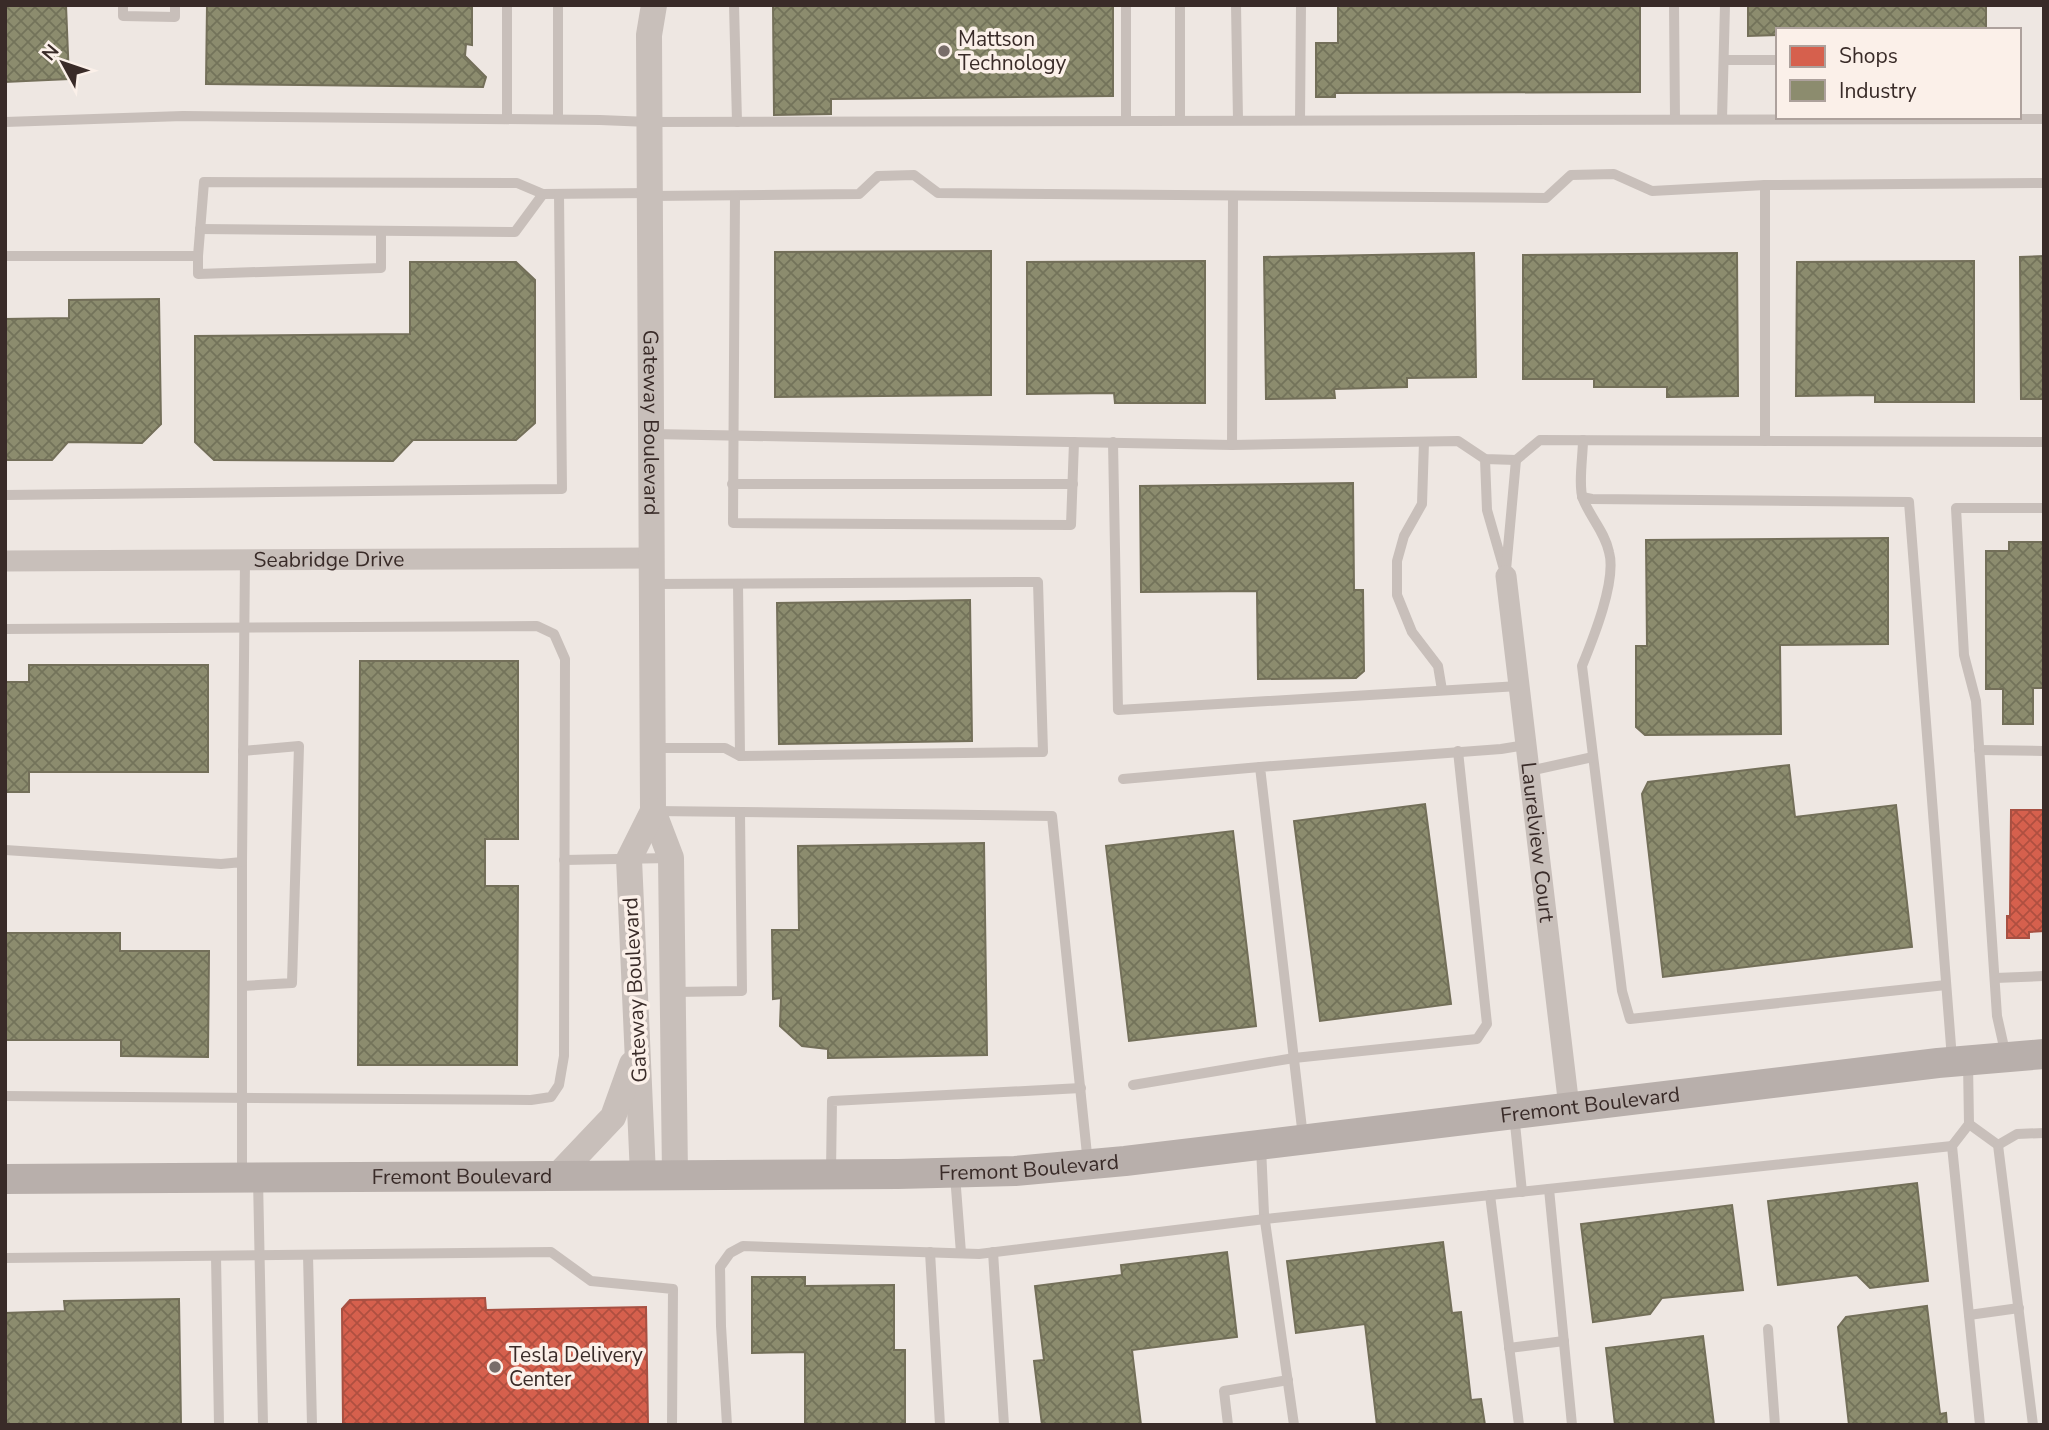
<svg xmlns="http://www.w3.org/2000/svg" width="2049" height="1430" font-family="'Nunito Sans',sans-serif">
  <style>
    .shops { fill: url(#shops-cross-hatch); stroke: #a75042; stroke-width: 2 }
    .industry { fill: url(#industry-cross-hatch); stroke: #736f59; stroke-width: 2 }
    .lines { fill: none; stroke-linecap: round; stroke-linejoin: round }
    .service { stroke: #c8bfba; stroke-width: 10 }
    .minor { stroke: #c8bfba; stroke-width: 21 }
    .tertiary { stroke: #c8bfba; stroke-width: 26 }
    .secondary { stroke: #b8afab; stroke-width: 30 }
    .poi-dot { fill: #786d69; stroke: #fbf0e9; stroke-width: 2.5 }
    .labels { text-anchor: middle; stroke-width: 7; stroke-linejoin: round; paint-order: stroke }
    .poi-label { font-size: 21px; fill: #392b28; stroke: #fbf0e9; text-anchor: start }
    .street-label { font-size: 21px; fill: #392b28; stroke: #fbf0e9 }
  </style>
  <defs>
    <pattern id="shops-cross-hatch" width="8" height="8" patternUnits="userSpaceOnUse" patternTransform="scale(1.75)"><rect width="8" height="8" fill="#d6604d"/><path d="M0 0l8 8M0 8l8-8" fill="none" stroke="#af4f40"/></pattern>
    <pattern id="industry-cross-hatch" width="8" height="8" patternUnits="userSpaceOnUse" patternTransform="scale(1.75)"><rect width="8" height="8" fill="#8c8c6e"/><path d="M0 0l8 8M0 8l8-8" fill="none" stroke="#73735a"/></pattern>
  </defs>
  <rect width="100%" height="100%" fill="#eee7e2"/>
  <!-- shops -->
  <g class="shops">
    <polygon points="2011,810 2044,810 2044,931 2029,932 2029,938 2007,938 2007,916 2010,916"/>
    <polygon points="485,1298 486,1310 646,1307 648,1425 343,1425 342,1309 350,1300"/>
  </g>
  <!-- industry -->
  <g class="industry">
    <polygon points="5,5 66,5 69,79 5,82"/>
    <polygon points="207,5 472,5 472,45 466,44 465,56 486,77 483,87 206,84"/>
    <polygon points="773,5 1113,5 1113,96 831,99 831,114 774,115"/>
    <polygon points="1338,5 1640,5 1640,92 1335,93 1335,97 1316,97 1316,43 1338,43"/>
    <polygon points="1748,5 1986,5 1986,30 1778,30 1778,35 1748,36"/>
    <polygon points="991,251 991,395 775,397 775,252"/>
    <polygon points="1474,253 1476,377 1407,378 1407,387 1334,389 1335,398 1266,399 1264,257"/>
    <polygon points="1737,253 1738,396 1667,397 1667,387 1594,387 1594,379 1523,379 1523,255"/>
    <polygon points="2044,256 2044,399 2021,399 2020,257"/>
    <polygon points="1205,261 1205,403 1115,403 1114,393 1027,394 1027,262"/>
    <polygon points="1974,261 1974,402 1875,402 1875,395 1796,396 1797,262"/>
    <polygon points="410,262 516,262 535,280 535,423 516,440 413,440 393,461 214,460 195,442 195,336 410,334"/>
    <polygon points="159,299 161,424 142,443 68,442 52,460 5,460 5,319 69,318 69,300"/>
    <polygon points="1353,483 1354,590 1363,590 1364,671 1356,678 1258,679 1257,591 1141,592 1140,486"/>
    <polygon points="1888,538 1888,644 1780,645 1781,734 1645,735 1636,727 1636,646 1647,646 1646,540"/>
    <polygon points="2009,542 2044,542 2044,688 2033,688 2033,724 2003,724 2003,689 1986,689 1986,551 2009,551"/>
    <polygon points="970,600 972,741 779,744 777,603"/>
    <polygon points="360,661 518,661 518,839 485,839 485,886 518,886 517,1065 358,1065"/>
    <polygon points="29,665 208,665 208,772 29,772 29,792 5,792 5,682 29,682"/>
    <polygon points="1789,765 1795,817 1896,805 1912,947 1663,977 1642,794 1648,782"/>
    <polygon points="1425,804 1451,1004 1320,1021 1294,821"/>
    <polygon points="1233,831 1256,1026 1129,1041 1106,846"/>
    <polygon points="984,843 987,1055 828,1058 828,1049 802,1046 780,1026 781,998 773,999 772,930 799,930 798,846"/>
    <polygon points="5,933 120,933 120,951 209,951 208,1057 121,1056 121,1040 5,1040"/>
    <polygon points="1917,1183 1928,1281 1870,1288 1857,1275 1778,1285 1768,1201"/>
    <polygon points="1732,1205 1743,1290 1662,1298 1650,1314 1593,1322 1581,1224"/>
    <polygon points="1443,1242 1452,1313 1461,1312 1471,1400 1481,1399 1485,1425 1377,1425 1365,1324 1296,1333 1287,1261"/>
    <polygon points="1227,1252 1237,1337 1132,1350 1141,1425 1042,1425 1034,1361 1044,1360 1035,1286 1122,1275 1121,1265"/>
    <polygon points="752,1277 805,1277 805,1286 894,1285 894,1350 905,1350 905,1425 805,1425 805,1352 752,1353"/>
    <polygon points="179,1299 181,1425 5,1425 5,1313 65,1311 64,1301"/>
    <polygon points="1927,1306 1940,1414 1946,1413 1947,1425 1849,1425 1838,1327 1846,1317"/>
    <polygon points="1703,1336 1714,1425 1615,1425 1606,1348"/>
  </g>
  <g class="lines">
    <!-- service -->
    <g class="service">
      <polyline points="123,5 123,16 175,17 175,5"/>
      <polyline points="558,5 558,119"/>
      <polyline points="734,5 737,122"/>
      <polyline points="1126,5 1126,120"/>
      <polyline points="1180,5 1180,120"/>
      <polyline points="1236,5 1238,120"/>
      <polyline points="1674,5 1675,119"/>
      <polyline points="1724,60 1778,60"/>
      <polyline points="507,119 507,5"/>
      <polyline points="1722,119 1725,5"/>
      <polyline points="1300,120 1301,5"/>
      <polyline points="5,122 183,116 600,120 649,122 2044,119"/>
      <polyline points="1765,185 1765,441"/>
      <polyline points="650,196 859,194 878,176 914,175 938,193 1546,198 1571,175 1614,174 1652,191 1765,185 2044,183"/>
      <polyline points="735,196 733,523 1071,525 1074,442"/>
      <polyline points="200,229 515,232 543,194"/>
      <polyline points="5,256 198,256 204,182 517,183 543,194 650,193"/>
      <polyline points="198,256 198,274 381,268 381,232"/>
      <polyline points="652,434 1232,445 1458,441 1485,459 1516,460 1540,440 2044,442"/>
      <path d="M1583 440C1583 455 1578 486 1583 499 1590 517 1605 532 1609 552 1617 580 1593 639 1582 666L1622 991 1630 1019 1946 985"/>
      <polyline points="1113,442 1118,710 1519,686"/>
      <polyline points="1424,442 1422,504 1404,536 1397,561 1397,595 1412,632 1438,666 1442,690"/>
      <polyline points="1232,445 1233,196"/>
      <polyline points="1485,459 1487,510 1506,576"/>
      <polyline points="732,484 1073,484"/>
      <polyline points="5,495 562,489 559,194"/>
      <polyline points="1582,497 1592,499 1909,502 1952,1059"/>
      <polyline points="1506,570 1516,460"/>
      <polyline points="652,584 1038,582 1043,752 740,756 725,748 654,748"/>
      <polyline points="738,584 740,756"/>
      <polyline points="5,629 537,626 554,634 565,659 564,1056 559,1085 551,1097 531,1100 5,1096"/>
      <polyline points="1979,750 2044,751"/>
      <polyline points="1529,771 1593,757"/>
      <polyline points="1123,779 1260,767"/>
      <polyline points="655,811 1052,816 1088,1164"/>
      <polyline points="5,850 221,864 242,862 242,1174"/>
      <polyline points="564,860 670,858"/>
      <polyline points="242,862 245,560"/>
      <polyline points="1995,978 2044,976"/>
      <polyline points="242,986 292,983 299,746 243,751"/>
      <polyline points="674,992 742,991 740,813"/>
      <polyline points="2006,1056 1997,1016 1976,701 1964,655 1956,508 2044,508"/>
      <polyline points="1968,1063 1969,1124 1952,1146 1980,1425"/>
      <polyline points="1133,1085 1294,1058 1477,1039 1487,1024 1458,751"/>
      <polyline points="1514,1114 1522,1192"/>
      <polyline points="1969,1124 1998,1145 2033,1425"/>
      <polyline points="1303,1137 1260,767 1501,749 1526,745"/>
      <polyline points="1998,1145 2017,1134 2044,1133"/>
      <polyline points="1261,1147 1264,1214 1294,1425"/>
      <polyline points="831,1171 832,1101 1081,1088"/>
      <polyline points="955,1175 961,1253"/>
      <polyline points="258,1179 263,1425"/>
      <polyline points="1549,1189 1572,1425"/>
      <polyline points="1490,1195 1519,1425"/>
      <polyline points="930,1252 940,1425"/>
      <polyline points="993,1252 1004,1425"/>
      <polyline points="308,1255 312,1425"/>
      <polyline points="216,1256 219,1425"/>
      <polyline points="5,1258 551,1252 591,1281 673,1289 672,1425"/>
      <polyline points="1969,1315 2019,1308"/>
      <polyline points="1768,1329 1775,1425"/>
      <polyline points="1509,1348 1564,1341"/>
      <polyline points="727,1425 721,1326 720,1267 730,1253 743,1246 979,1254 1265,1219 1952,1146"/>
      <polyline points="1228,1425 1224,1391 1288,1380"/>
    </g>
    <!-- minor -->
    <g class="minor">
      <path id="s1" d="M5 561 651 558"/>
      <path id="s2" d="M1506 576 1569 1107"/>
    </g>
    <!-- tertiary -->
    <g class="tertiary">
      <path id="s3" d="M654 5 649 35 653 811 671 858 675 1175"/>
      <polyline points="643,1175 629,859 653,811"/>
      <polyline points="557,1176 613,1117 632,1064"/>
    </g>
    <!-- secondary -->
    <path class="secondary" id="s4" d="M5 1179 898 1174 1015 1171 1125 1161 1938 1063 2044 1054"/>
  </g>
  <!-- markers -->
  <g class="poi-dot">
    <circle cx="944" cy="51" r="7"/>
    <circle cx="495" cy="1367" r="7"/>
  </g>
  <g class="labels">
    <!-- poi labels -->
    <g class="poi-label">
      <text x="958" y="46">Mattson<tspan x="958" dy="24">Technology</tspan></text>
      <text x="509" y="1362">Tesla Delivery<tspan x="509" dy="24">Center</tspan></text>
    </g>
    <!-- street labels -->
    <g class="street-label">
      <text dy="7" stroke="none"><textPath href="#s3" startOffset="418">Gateway Boulevard</textPath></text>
      <text dy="7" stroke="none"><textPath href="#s1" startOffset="324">Seabridge Drive</textPath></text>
      <text dy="7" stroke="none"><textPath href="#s2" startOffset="268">Laurelview Court</textPath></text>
      <text transform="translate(635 990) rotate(-93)" y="7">Gateway Boulevard</text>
      <text dy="7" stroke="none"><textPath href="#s4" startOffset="1589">Fremont Boulevard</textPath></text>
      <text dy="7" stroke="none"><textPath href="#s4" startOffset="1024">Fremont Boulevard</textPath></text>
      <text dy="7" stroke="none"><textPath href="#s4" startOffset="457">Fremont Boulevard</textPath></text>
    </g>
  </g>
  <!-- border -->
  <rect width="2049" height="1430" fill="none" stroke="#392b28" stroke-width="14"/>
  <!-- legend -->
  <rect x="1776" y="28" width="245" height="91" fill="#fbf0e9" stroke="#ada19c" stroke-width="2"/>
  <rect x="1790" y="46" width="35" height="21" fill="#d6604d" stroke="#ada19c" stroke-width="2"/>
  <text x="1839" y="63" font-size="21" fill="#392b28">Shops</text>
  <rect x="1790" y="80" width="35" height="21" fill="#8c8c6e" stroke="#ada19c" stroke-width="2"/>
  <text x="1839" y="98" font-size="21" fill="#392b28">Industry</text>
  <!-- north arrow -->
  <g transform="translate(63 63) rotate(310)" stroke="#fbf0e9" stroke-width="5" paint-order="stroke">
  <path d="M0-5L12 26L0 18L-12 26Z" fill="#392b28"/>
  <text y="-10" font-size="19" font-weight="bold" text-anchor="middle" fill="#392b28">N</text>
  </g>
</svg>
